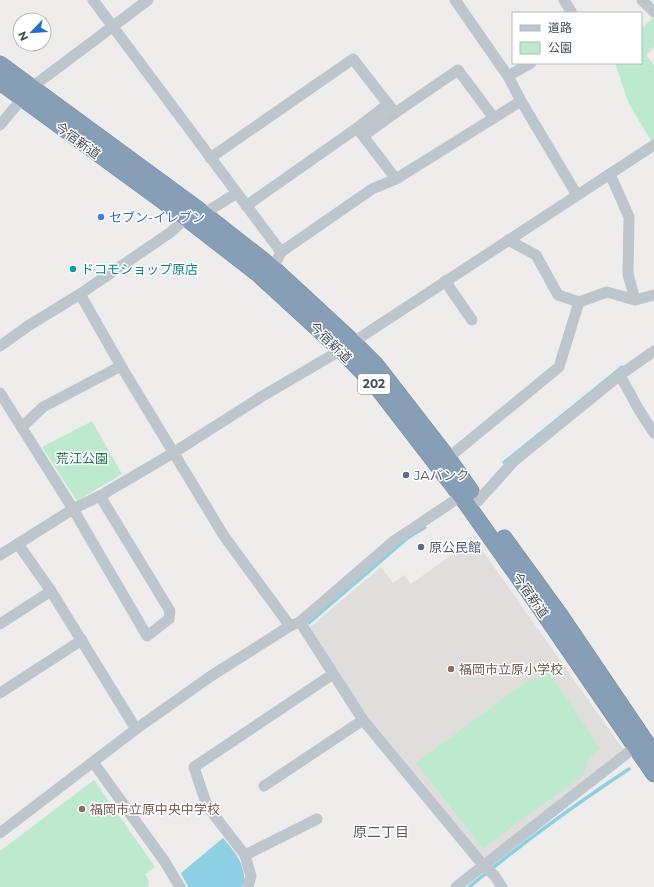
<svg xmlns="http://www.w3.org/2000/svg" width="654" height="887" font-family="Montserrat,'Noto Sans JP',sans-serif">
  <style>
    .education { fill: #e0dddd }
    .green { fill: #bdeacf }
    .water { fill: #8ed0e3 }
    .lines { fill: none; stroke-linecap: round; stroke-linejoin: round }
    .stream { stroke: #8ed0e3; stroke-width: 3.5 }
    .highway-casing { stroke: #7389a3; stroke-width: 17 }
    .minor { stroke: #bec6cd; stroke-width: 11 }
    .highway { stroke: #879eb7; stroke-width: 16 }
    .shop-dot { fill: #3f7fe0; stroke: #fff; stroke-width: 1.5 }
    .culture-dot { fill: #0f9aa8; stroke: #fff; stroke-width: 1.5 }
    .service-dot { fill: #5c6f8a; stroke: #fff; stroke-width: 1.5 }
    .education-dot { fill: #8d6e63; stroke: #fff; stroke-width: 1.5 }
    .labels { text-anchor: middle; stroke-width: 3; stroke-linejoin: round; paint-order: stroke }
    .shield { fill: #fff; stroke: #7e848a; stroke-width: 1 }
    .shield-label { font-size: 12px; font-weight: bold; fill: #464f58 }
    .street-label { font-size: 13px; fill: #464f58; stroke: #fff }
    .shop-label { font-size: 13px; fill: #366cbe; stroke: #fff; text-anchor: start }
    .culture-label { font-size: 13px; fill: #0d838f; stroke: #fff; text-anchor: start }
    .park-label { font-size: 13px; fill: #1e7249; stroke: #fff }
    .service-label { font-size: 13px; fill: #4e5e75; stroke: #fff; text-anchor: start }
    .education-label { font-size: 13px; fill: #785e54; stroke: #fff; text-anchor: start }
    .neighbourhood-label { font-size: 14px; fill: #595c60; stroke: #fff }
  </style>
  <rect width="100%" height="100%" fill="#efecec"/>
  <!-- education -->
  <polygon class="education" points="474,539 623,749 487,857 482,857 362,711 310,627 381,567 393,583 404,575 411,584"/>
  <!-- green -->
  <g class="green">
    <polygon points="654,17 654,47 646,55 654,65 654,140 652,142 629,104 615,63 641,63 641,29"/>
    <polygon points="92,421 122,474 77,501 42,447"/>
    <polygon points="548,671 600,748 588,760 584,775 483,848 416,763 527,681 537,679"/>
    <polygon points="94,780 155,867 145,874 149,881 148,887 0,887 0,851"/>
  </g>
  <!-- water -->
  <g class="water">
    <polygon points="622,365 624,368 504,465 502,462"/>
    <polygon points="425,525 427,528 409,539 309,625 307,622 406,536"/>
    <path d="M223 838C235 852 246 865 244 884L241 887H188L181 873Z"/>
  </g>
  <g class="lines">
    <!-- stream -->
    <path class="stream" d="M469 887C520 845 574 805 629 769"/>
    <!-- highway casing -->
    <g class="highway-casing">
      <g id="highway">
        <polyline points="0,64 195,207 273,268 353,342 376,365 448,458 471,491"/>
        <polyline points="0,82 186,218 257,273 341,350 377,387 461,496 541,609 654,774"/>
        <polyline points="504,538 560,615 654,754"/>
      </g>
    </g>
    <!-- minor -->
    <g class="minor">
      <polyline points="93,0 281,252 273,268"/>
      <polyline points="455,0 508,76"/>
      <polyline points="564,0 572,13"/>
      <polyline points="642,0 654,12"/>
      <polyline points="521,101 508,76 531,63"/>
      <polyline points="395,113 458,70 494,118"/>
      <polyline points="0,125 32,87 148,0"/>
      <polyline points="363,136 395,113 388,104 357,128 396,179"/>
      <polyline points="210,158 353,59 388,104"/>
      <polyline points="610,174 629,217 628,274 635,300"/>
      <polyline points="246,206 357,128"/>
      <polyline points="203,214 237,193"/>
      <polyline points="508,240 536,255 558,295 579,302 607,292 635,300 654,295"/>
      <polyline points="281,252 372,189 396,179 521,101 577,195"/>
      <polyline points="445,281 472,320"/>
      <polyline points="80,294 121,366 224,536 290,626"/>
      <polyline points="0,346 28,326 80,294 171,232 186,218"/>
      <polyline points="620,375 639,410 654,433"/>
      <polyline points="0,393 73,509 147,636 169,619 170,611 100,496"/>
      <polyline points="22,427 43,407 121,366"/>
      <polyline points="448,458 559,367 579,302"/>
      <polyline points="478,501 514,461 620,375 654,351"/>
      <polyline points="18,544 51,591 136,729"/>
      <polyline points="0,555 73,509 100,496 173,453 261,397 341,350 654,145"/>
      <polyline points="300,622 363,720 483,865 494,875 502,887"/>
      <polyline points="0,624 51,591"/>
      <polyline points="0,693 82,640"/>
      <polyline points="93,762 165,862 180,887"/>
      <polyline points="264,786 363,720"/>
      <polyline points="0,833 136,729 211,676 290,626 300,622 395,540 412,529 461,496"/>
      <polyline points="245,855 317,819"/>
      <polyline points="248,887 251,876 245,855 207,806 194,767 333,674"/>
      <polyline points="456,887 635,747"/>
    </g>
    <!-- highway -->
    <use href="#highway" class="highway"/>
  </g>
  <!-- markers -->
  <circle class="shop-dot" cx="101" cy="217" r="4"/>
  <circle class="culture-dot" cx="73" cy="269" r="4"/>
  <g class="service-dot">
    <circle cx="406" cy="475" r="4"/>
    <circle cx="421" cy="547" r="4"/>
  </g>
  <g class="education-dot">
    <circle cx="451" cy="669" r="4"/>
    <circle cx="82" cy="809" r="4"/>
  </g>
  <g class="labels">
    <!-- shield labels -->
    <rect class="shield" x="358" y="374" width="32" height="20" rx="3"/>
    <g class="shield-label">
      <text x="374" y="388">202</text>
    </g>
    <!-- street labels -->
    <g class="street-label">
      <text transform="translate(78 140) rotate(36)" y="5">今宿新道</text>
      <text transform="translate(331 342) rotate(44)" y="5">今宿新道</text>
      <text transform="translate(531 595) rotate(55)" y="5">今宿新道</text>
    </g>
    <!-- shop labels -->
    <g class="shop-label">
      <text x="109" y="222">セブン-イレブン</text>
    </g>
    <!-- culture labels -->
    <g class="culture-label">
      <text x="81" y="274">ドコモショップ原店</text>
    </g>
    <!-- park labels -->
    <g class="park-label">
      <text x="82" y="463">荒江公園</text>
    </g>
    <!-- service labels -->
    <g class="service-label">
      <text x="414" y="480">JAバンク</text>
      <text x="429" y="552">原公民館</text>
    </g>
    <!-- education labels -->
    <g class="education-label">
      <text x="459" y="674">福岡市立原小学校</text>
      <text x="90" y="814">福岡市立原中央中学校</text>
    </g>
    <!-- neighbourhood labels -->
    <g class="neighbourhood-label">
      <text x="381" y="837">原二丁目</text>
    </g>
  </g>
  <!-- legend -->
  <rect x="512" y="12" width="130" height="52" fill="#ffffff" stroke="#b5b9bc"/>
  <rect x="520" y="25" width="20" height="6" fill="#bec6cd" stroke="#b5b9bc"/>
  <text x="548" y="32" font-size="12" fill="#464f58">道路</text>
  <rect x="520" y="42" width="20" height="12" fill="#bdeacf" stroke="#b5b9bc"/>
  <text x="548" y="52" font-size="12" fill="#464f58">公園</text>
  <!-- north arrow -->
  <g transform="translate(32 32) rotate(245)"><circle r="19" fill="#ffffff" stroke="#b5b9bc"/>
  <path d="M0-3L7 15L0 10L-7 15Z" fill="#286ecd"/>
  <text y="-6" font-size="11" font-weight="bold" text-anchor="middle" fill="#464f58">N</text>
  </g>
</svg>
